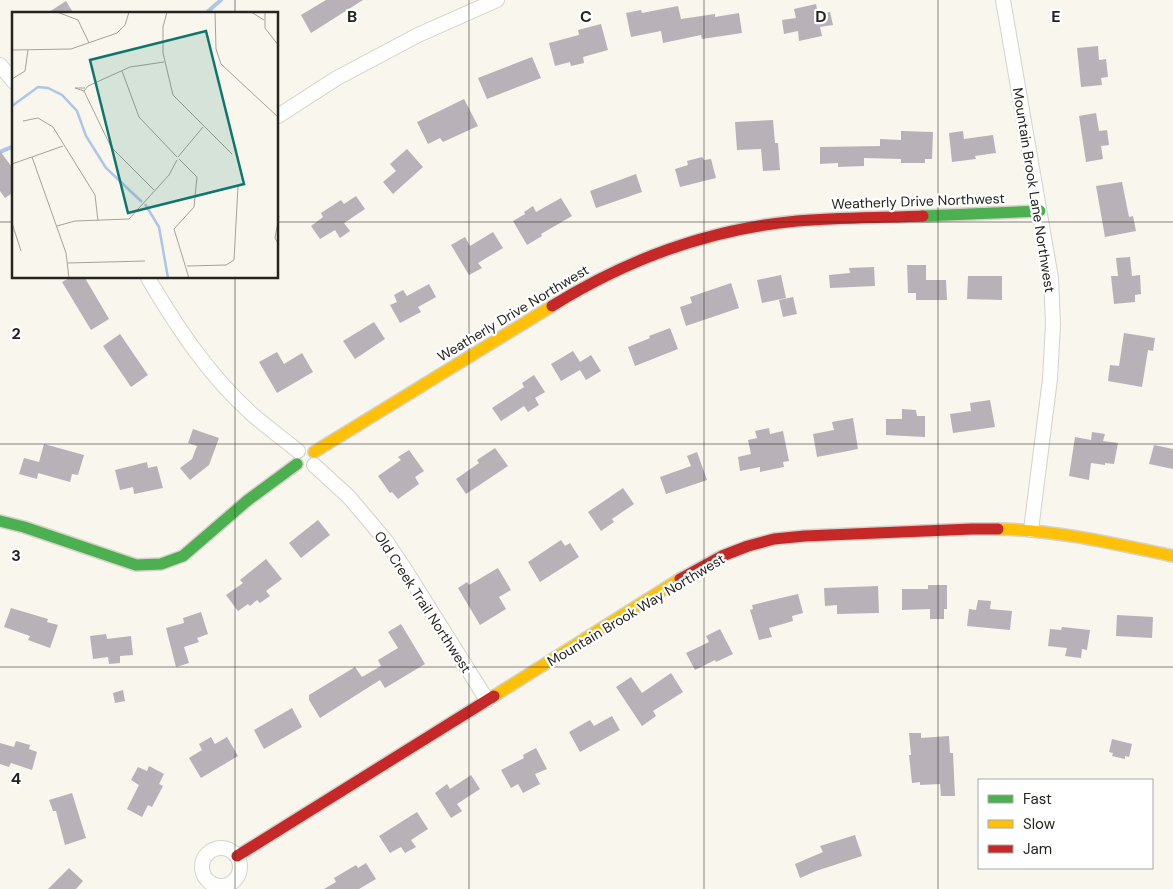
<svg xmlns="http://www.w3.org/2000/svg" width="1173" height="889" font-family="'DM Sans',sans-serif">
  <style>
    .lines { fill: none; stroke-linecap: round; stroke-linejoin: round }
    .stream { stroke: #aec6e5; stroke-width: 4 }
    .building { fill: #b8b2b8 }
    .street-casing { stroke: #d4d2cb; stroke-width: 16 }
    .fast-casing { stroke: #d4d2cb; stroke-width: 14 }
    .slow-casing { stroke: #d4d2cb; stroke-width: 14 }
    .jam-casing { stroke: #d4d2cb; stroke-width: 14 }
    .street { stroke: #fefefc; stroke-width: 14 }
    .fast { stroke: #4caf50; stroke-width: 11 }
    .slow { stroke: #ffc107; stroke-width: 11 }
    .jam { stroke: #c62828; stroke-width: 11 }
    .grid { fill: none; stroke: #25241e; stroke-width: 1; stroke-opacity: 0.55 }
    .labels { text-anchor: middle; stroke-width: 4.5; stroke-linejoin: round; paint-order: stroke }
    .street-label { font-size: 14px; fill: #25241e; stroke: #fff }
    .inset-river { fill: none; stroke: #aec6e5; stroke-width: 2.5 }
    .inset-road { fill: none; stroke: #a4a29a; stroke-width: 1 }
    .view { fill: #0f766e; fill-opacity: 0.15; stroke: #0f766e; stroke-width: 2.5 }
    .inset-edge { fill: none; stroke: #25241e; stroke-width: 2.5 }
    .grid-label { font-size: 16px; text-anchor: middle; font-weight: bold; fill: #25241e; stroke: #fff; stroke-width: 4.5; stroke-linejoin: round; paint-order: stroke }
  </style>
  <rect width="100%" height="100%" fill="#f8f6ed"/>
  <g class="lines">
    <!-- stream -->
    <g class="stream">
      <polyline points="205,14 221,0"/>
      <polyline points="0,152 14,146"/>
    </g>
  </g>
  <!-- building -->
  <g class="building">
    <polygon points="326,0 363,0 311,33 301,15"/>
    <polygon points="66,1 74,14 46,14"/>
    <polygon points="816,4 818,14 830,12 833,25 820,27 822,36 799,41 798,31 784,34 782,20 796,18 794,9"/>
    <polygon points="678,6 681,19 715,14 715,17 739,13 742,33 702,39 701,35 663,43 661,31 631,37 626,13 641,10 642,13"/>
    <polygon points="601,24 608,50 583,57 584,63 571,66 570,62 555,66 549,43 579,35 578,30"/>
    <polygon points="1098,46 1099,60 1106,59 1108,77 1101,78 1102,85 1081,87 1077,48"/>
    <polygon points="532,57 541,78 487,99 478,78"/>
    <polygon points="464,99 478,126 443,142 440,138 428,144 417,122"/>
    <polygon points="1096,113 1099,131 1107,130 1109,145 1101,146 1103,159 1086,162 1079,116"/>
    <polygon points="773,120 775,143 778,143 780,170 763,171 761,149 737,150 735,122"/>
    <polygon points="901,131 933,132 932,159 925,159 925,163 901,163 901,159 864,158 864,166 838,167 838,163 820,164 820,147 880,146 880,139 901,140"/>
    <polygon points="963,131 964,139 993,135 996,153 975,156 976,159 952,162 949,133"/>
    <polygon points="407,149 423,167 393,194 383,182 396,171 390,164"/>
    <polygon points="0,151 14,170 14,192 5,198 0,191"/>
    <polygon points="702,157 704,160 711,159 716,178 680,187 675,169 688,165 687,161"/>
    <polygon points="636,174 642,192 596,208 590,191"/>
    <polygon points="1122,182 1129,217 1133,216 1136,231 1105,237 1096,186"/>
    <polygon points="356,196 365,209 344,223 350,231 340,238 335,230 320,239 311,226 323,217 321,213 341,200 344,204"/>
    <polygon points="561,198 572,216 541,234 542,236 527,245 513,221 525,214 524,212 533,206 536,212"/>
    <polygon points="493,232 503,248 478,263 482,268 469,275 451,245 465,237 470,246"/>
    <polygon points="1130,257 1132,276 1140,275 1141,294 1135,295 1135,302 1114,304 1111,276 1118,276 1116,258"/>
    <polygon points="907,265 926,265 926,280 946,280 947,300 916,300 916,293 908,293"/>
    <polygon points="874,267 875,286 830,288 829,275 850,273 849,268"/>
    <polygon points="781,275 786,298 762,303 757,280"/>
    <polygon points="968,276 1002,276 1002,300 967,299"/>
    <polygon points="69,278 85,278 109,319 91,330 62,282"/>
    <polygon points="731,283 739,308 686,326 680,307 692,303 690,297"/>
    <polygon points="429,284 436,297 418,307 421,312 400,323 390,305 397,302 394,295 403,290 407,296"/>
    <polygon points="793,297 797,314 783,317 779,300"/>
    <polygon points="374,322 385,339 355,359 343,341"/>
    <polygon points="670,328 678,349 635,366 628,347 650,338 649,336"/>
    <polygon points="1124,333 1155,338 1153,351 1148,350 1142,387 1108,381 1110,365 1119,366"/>
    <polygon points="120,334 148,375 131,387 103,346"/>
    <polygon points="573,351 580,362 591,355 601,371 586,380 580,370 561,381 551,364"/>
    <polygon points="277,352 284,364 302,353 313,372 277,393 259,362"/>
    <polygon points="534,375 545,392 535,398 539,405 528,412 524,406 501,421 492,408 524,387 522,383"/>
    <polygon points="990,400 995,427 953,433 950,414 971,411 970,403"/>
    <polygon points="902,409 916,410 917,416 925,416 925,437 886,435 886,419 902,419"/>
    <polygon points="853,418 858,449 817,457 813,434 834,430 832,422"/>
    <polygon points="769,428 770,434 783,431 789,461 783,462 784,467 760,472 760,467 740,471 738,457 751,454 748,440 757,438 755,431"/>
    <polygon points="193,429 219,438 209,465 190,480 180,468 192,459 197,446 188,443"/>
    <polygon points="1092,432 1105,434 1103,441 1118,443 1114,464 1105,463 1105,465 1091,463 1089,480 1069,476 1075,437 1091,440"/>
    <polygon points="44,444 84,455 78,475 72,474 70,482 38,473 37,479 19,474 24,458 39,462"/>
    <polygon points="1154,445 1173,449 1173,469 1149,464"/>
    <polygon points="495,448 508,466 466,494 456,479 479,463 477,460"/>
    <polygon points="409,450 424,471 415,477 419,484 398,499 392,492 390,493 378,476 401,460 398,457"/>
    <polygon points="697,452 707,480 666,494 660,477 691,466 687,456"/>
    <polygon points="147,462 148,468 157,466 163,488 134,494 133,487 120,490 115,470"/>
    <polygon points="623,488 634,504 612,519 614,522 601,531 588,512"/>
    <polygon points="318,520 330,535 301,558 289,543"/>
    <polygon points="561,540 565,546 570,543 579,557 540,582 528,562"/>
    <polygon points="266,559 282,579 266,591 270,596 260,603 257,600 250,606 248,604 238,611 226,595 243,583 240,580"/>
    <polygon points="498,568 511,590 499,597 506,609 480,625 458,588 467,582 469,585"/>
    <polygon points="928,585 947,585 947,609 944,609 944,619 930,619 930,609 902,610 902,589 928,589"/>
    <polygon points="878,586 879,613 837,614 837,605 825,606 824,588"/>
    <polygon points="798,594 803,613 792,616 793,621 769,628 772,637 759,640 750,610 753,609 752,605"/>
    <polygon points="978,600 991,601 990,609 1012,611 1010,630 967,626 969,609 976,610"/>
    <polygon points="11,608 48,619 47,622 58,625 50,648 28,640 30,636 4,627"/>
    <polygon points="201,612 208,634 197,638 199,642 184,647 189,663 176,667 166,628 184,623 183,618"/>
    <polygon points="1117,615 1153,617 1152,638 1116,636"/>
    <polygon points="401,624 425,664 385,688 380,680 320,718 309,700 309,695 355,667 362,677 381,666 378,660 398,648 388,632"/>
    <polygon points="1062,627 1090,630 1087,650 1082,649 1081,658 1065,656 1067,648 1048,646 1050,629 1061,630"/>
    <polygon points="720,629 733,654 716,662 715,660 695,670 686,653 709,642 706,636"/>
    <polygon points="106,634 107,639 131,636 133,655 120,656 120,663 109,664 108,657 93,659 90,636"/>
    <polygon points="671,673 683,692 653,711 656,716 642,726 616,687 631,677 642,693"/>
    <polygon points="123,690 125,701 115,703 113,693"/>
    <polygon points="292,708 302,727 264,749 254,730"/>
    <polygon points="612,716 620,730 580,752 569,732 590,720 594,726"/>
    <polygon points="909,733 921,733 921,738 949,736 950,753 953,753 955,796 941,796 940,784 920,785 920,782 912,783 909,755 911,755"/>
    <polygon points="211,737 215,744 227,737 238,756 201,778 189,758 202,750 199,744"/>
    <polygon points="1112,739 1132,744 1129,757 1125,756 1125,759 1112,756 1113,753 1109,752"/>
    <polygon points="16,741 30,745 29,749 37,752 32,770 11,763 9,767 0,764 0,743 14,747"/>
    <polygon points="536,748 547,769 535,774 540,784 523,793 518,784 511,788 501,770 524,758 523,755"/>
    <polygon points="149,766 164,774 159,784 163,786 152,807 148,805 142,817 127,809 139,785 131,780 138,767 147,771"/>
    <polygon points="471,775 480,789 457,804 462,811 451,818 435,793 447,784 450,789"/>
    <polygon points="72,793 86,838 65,845 56,811 53,811 49,800"/>
    <polygon points="417,812 428,829 411,840 416,847 405,853 401,847 390,853 379,836"/>
    <polygon points="855,835 862,856 816,871 800,878 795,864 823,852 820,846"/>
    <polygon points="366,863 376,879 359,889 324,889 336,882 334,878 356,865 358,868"/>
    <polygon points="69,868 83,881 76,889 48,889"/>
  </g>
  <g class="lines">
    <!-- street casing -->
    <g class="street-casing">
      <g id="street">
        <polyline points="1003,0 1051,278 1053,324 1050,379 1031,530"/>
        <polyline points="0,65 14,82"/>
        <polyline points="278,116 337,78 418,35 497,0"/>
        <path d="M148 278C177 327 209 376 253 415 267 427 283 439 298 451"/>
        <polyline points="314,465 349,497 386,541 406,571 487,700"/>
        <circle cx="221" cy="867" r="19"/>
      </g>
    </g>
    <!-- fast casing -->
    <g class="fast-casing">
      <g id="fast">
        <polyline points="923,216 1040,211"/>
        <polyline points="0,521 24,527 136,565 161,564 183,556 248,500 297,464"/>
      </g>
    </g>
    <!-- slow casing -->
    <g class="slow-casing">
      <g id="slow">
        <polyline points="314,452 552,306"/>
        <path d="M998 529C1057 530 1115 544 1173 556"/>
        <polyline points="494,696 680,579"/>
      </g>
    </g>
    <!-- jam casing -->
    <g class="jam-casing">
      <g id="jam">
        <path d="M552 306C626 260 710 229 797 221 839 217 881 218 923 216"/>
        <polyline points="680,579 722,556 748,546 774,539 805,536 972,529 998,529"/>
        <polyline points="237,856 494,696"/>
      </g>
    </g>
    <!-- street -->
    <use href="#street" class="street"/>
    <!-- fast -->
    <use href="#fast" class="fast"/>
    <!-- slow -->
    <use href="#slow" class="slow"/>
    <!-- jam -->
    <use href="#jam" class="jam"/>
  </g>
  <!-- grid -->
  <path class="grid" d="M235 0V14M469 0V889M704 0V889M938 0V889M0 222H14M278 222H1173M235 278V889M0 444H1173M0 667H1173"/>
  <g class="labels">
    <!-- street labels -->
    <g class="street-label">
      <text transform="translate(1034 190) rotate(81)" y="5">Mountain Brook Lane Northwest</text>
      <text transform="translate(918 201) rotate(-2)" y="5">Weatherly Drive Northwest</text>
      <text transform="translate(513 313) rotate(-31)" y="5">Weatherly Drive Northwest</text>
      <text transform="translate(423 602) rotate(57)" y="5">Old Creek Trail Northwest</text>
      <text transform="translate(636 610) rotate(-31)" y="5">Mountain Brook Way Northwest</text>
    </g>
  </g>
  <!-- overview -->
  <g transform="translate(12 12)">
    <rect width="266" height="266" fill="#f8f6ed"/>
    <path class="inset-river" d="M0 94 26 75 36 76 50 83 65 99 74 124 94 156 130 190M133 192 147 215 156 266"/>
    <path class="inset-road" d="M45 0 66 8 77 31M155 0 151 15V41L161 83 220 142M203 0 204 37 209 52 267 106M239 0 252 8M253 0V16L267 34M0 38 59 37 105 21 113 13 117 0M110 59 127 105 165 145M0 67 13 59 16 38M72 79 63 76H73M11 109 26 106 41 115 83 183 86 209M20 145 54 241 57 266M166 145 191 115M167 147 185 165 182 195 162 217 177 266M0 152 51 134M142 178 99 135 72 79 76 74 118 55 152 50M267 204 263 226 267 233M0 211 9 239M45 214 63 209 117 207 157 163 165 148M56 251 133 249M175 254 214 253 222 248 226 174"/>
    <path class="view" d="M194 19 232 172 116 201 78 48Z"/>
    <rect width="266" height="266" class="inset-edge"/>
  </g>
  <g class="grid-label">
    <text x="352" y="22">B</text>
    <text x="586" y="22">C</text>
    <text x="821" y="22">D</text>
    <text x="1056" y="22">E</text>
    <text x="16" y="339">2</text>
    <text x="16" y="561">3</text>
    <text x="16" y="784">4</text>
  </g>
  <!-- legend -->
  <rect x="978" y="779" width="175" height="90" fill="#ffffff" stroke="#a8a7a5"/>
  <rect x="988" y="795" width="25" height="8" fill="#4caf50" stroke="#a8a7a5"/>
  <text x="1023" y="804" font-size="15" fill="#25241e">Fast</text>
  <rect x="988" y="820" width="25" height="8" fill="#ffc107" stroke="#a8a7a5"/>
  <text x="1023" y="829" font-size="15" fill="#25241e">Slow</text>
  <rect x="988" y="845" width="25" height="8" fill="#c62828" stroke="#a8a7a5"/>
  <text x="1023" y="854" font-size="15" fill="#25241e">Jam</text>
</svg>
